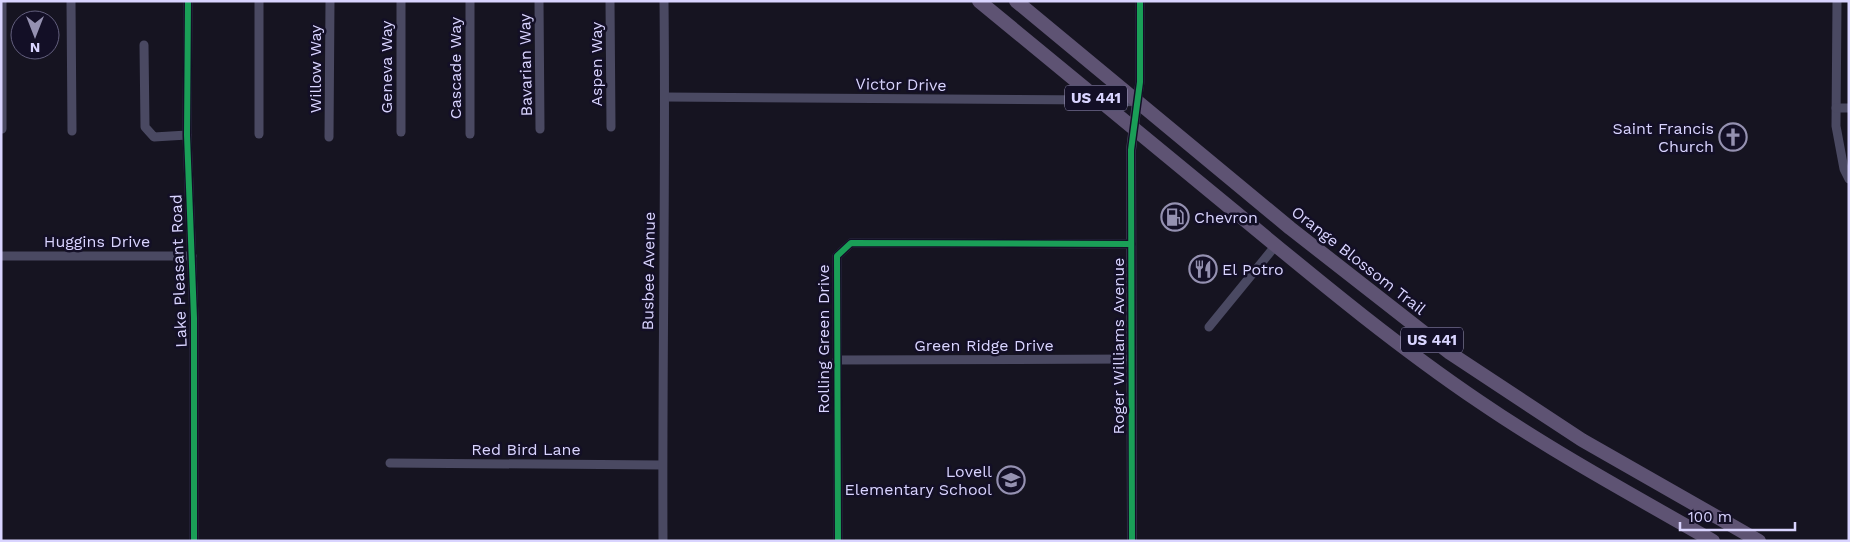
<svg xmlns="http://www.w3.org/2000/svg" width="1850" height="542" font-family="'Work Sans',sans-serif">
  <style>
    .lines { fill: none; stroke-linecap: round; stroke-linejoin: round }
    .minor { stroke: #4a4962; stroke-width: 9 }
    .tertiary { stroke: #4a4962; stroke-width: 10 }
    .primary { stroke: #5e5373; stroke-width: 14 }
    .cycleway-casing { stroke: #130f26; stroke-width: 9 }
    .cycleway { stroke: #1a9f57; stroke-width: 6 }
    .labels { text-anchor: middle; stroke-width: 5; stroke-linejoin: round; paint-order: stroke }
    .shield { fill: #130f26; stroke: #9e99be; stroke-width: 1 }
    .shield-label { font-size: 15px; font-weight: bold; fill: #d9d4ff }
    .street-label { font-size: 16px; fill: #d9d4ff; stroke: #130f26 }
    .poi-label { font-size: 16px; fill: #d9d4ff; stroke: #130f26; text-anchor: end }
  </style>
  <rect width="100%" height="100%" fill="#161421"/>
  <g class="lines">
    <!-- minor -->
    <g class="minor">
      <polyline points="71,1 72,131"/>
      <polyline points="188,1 187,135 194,318 194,541"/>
      <polyline points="259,1 259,134"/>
      <polyline points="539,1 540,129"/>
      <polyline points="610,1 611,127"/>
      <polyline points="1837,1 1836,126 1844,169 1849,179"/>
      <polyline points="144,45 145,127 154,137 187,135"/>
      <polyline points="665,97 1099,100 1137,102 1140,82 1140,1"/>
      <polyline points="1836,108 1849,108"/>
      <polyline points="2,129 2,1"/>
      <polyline points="401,132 401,1"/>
      <polyline points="470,134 470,1"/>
      <polyline points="329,137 330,1"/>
      <polyline points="1,256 192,256"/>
      <polyline points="1209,327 1276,245"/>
      <polyline points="837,360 1131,359"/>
      <polyline points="390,463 662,465"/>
      <path d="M663 541C662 361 666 181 664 1"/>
      <polyline points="838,541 837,256 851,243 1131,244"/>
    </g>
    <!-- tertiary -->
    <polyline class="tertiary" points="1132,541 1131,150 1137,102"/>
    <!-- primary -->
    <g class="primary">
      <path d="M979 1C1064 71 1149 141 1234 211 1314 277 1394 344 1480 402 1555 453 1634 496 1713 541"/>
      <polyline points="1016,1 1290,228 1450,353 1582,440 1759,541"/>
    </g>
    <!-- cycleway casing -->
    <g class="cycleway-casing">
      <g id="cycleway">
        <polyline points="188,1 187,135 194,318 194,541"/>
        <polyline points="838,541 837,256 851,243 1131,244"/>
        <polyline points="1132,541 1131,150 1140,82 1140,1"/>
      </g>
    </g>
    <!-- cycleway -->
    <use href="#cycleway" class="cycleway"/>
  </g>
  <!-- icons -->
  <defs>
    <g id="church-ring" transform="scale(1.4375)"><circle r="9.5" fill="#130f26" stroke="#9591b1" stroke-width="1.5"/><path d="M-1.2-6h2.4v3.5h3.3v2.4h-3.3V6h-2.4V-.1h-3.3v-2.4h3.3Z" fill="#9591b1"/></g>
    <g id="fuel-ring" transform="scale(1.4375)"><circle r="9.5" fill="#130f26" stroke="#9591b1" stroke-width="1.5"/><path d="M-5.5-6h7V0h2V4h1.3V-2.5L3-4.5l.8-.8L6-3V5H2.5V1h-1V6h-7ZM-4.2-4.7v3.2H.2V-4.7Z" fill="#9591b1"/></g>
    <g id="restaurant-ring" transform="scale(1.4375)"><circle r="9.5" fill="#130f26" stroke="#9591b1" stroke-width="1.5"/><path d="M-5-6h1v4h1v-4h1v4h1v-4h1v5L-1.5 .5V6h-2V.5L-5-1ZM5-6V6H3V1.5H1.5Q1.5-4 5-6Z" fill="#9591b1"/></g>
    <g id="school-ring" transform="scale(1.4375)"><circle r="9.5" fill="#130f26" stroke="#9591b1" stroke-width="1.5"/><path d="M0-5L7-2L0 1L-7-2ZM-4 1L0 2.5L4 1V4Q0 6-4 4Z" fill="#9591b1"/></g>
  </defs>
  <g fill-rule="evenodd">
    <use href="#church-ring" x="1733" y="137"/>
    <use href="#fuel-ring" x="1175" y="217"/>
    <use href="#restaurant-ring" x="1203" y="269"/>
    <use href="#school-ring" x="1011" y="480"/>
  </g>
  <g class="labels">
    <!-- shield labels -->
    <g class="shield">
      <rect x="1065" y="85.5" width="62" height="25" rx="4"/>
      <rect x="1401" y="327.5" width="62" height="25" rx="4"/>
    </g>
    <g class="shield-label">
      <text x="1096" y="103">US 441</text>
      <text x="1432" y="345">US 441</text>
    </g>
    <!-- street labels -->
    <g class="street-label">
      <text transform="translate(596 64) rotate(-90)" y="6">Aspen Way</text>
      <text transform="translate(525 65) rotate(-91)" y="6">Bavarian Way</text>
      <text transform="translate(386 67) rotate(-90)" y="6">Geneva Way</text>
      <text transform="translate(455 68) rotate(-90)" y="6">Cascade Way</text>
      <text transform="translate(315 69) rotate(-90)" y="6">Willow Way</text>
      <text transform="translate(901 84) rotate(1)" y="6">Victor Drive</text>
      <text x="97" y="247">Huggins Drive</text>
      <text transform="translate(1359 260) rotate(38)" y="6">Orange Blossom Trail</text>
      <text transform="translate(178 271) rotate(-92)" y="6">Lake Pleasant Road</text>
      <text transform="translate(648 271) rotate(-89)" y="6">Busbee Avenue</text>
      <text transform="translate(823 339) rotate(-90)" y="6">Rolling Green Drive</text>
      <text x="984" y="351">Green Ridge Drive</text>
      <text transform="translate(1118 346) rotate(-90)" y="6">Roger Williams Avenue</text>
      <text x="526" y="455">Red Bird Lane</text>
    </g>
    <!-- poi labels -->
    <g class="poi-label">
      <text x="1714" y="134">Saint Francis<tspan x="1714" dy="18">Church</tspan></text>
      <text x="1194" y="223" text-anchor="start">Chevron</text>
      <text x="1222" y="275" text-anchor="start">El Potro</text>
      <text x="992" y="477">Lovell<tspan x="992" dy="18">Elementary School</tspan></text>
    </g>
  </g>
  <!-- border -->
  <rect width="1850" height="542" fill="none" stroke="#d9d4ff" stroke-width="5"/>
  <!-- north arrow -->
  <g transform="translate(35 35) rotate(180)"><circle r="24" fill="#130f26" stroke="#625e7d"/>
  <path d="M0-4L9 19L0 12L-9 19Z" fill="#9591b1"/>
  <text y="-8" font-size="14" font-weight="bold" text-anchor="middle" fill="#d9d4ff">N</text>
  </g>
  <!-- scale -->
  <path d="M1680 522v8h115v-8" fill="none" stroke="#d9d4ff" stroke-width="2.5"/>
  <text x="1688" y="522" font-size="15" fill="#d9d4ff" stroke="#130f26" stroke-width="4" paint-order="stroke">100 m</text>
</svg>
